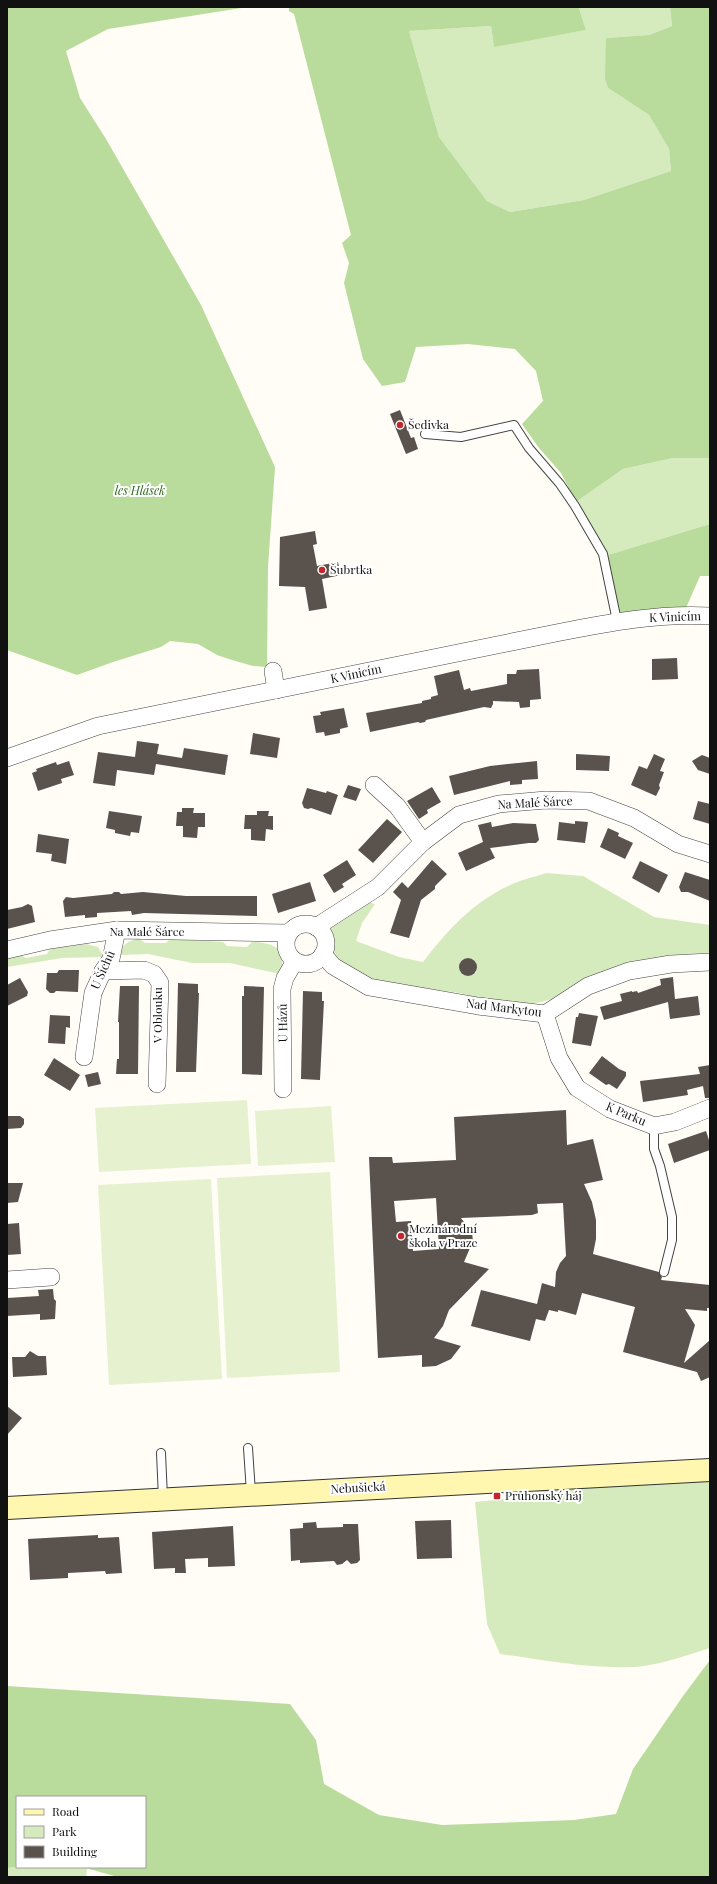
<svg xmlns="http://www.w3.org/2000/svg" width="717" height="1884" font-family="'Playfair Display',serif">
  <style>
    .green { fill: #d5ebbd; fill-rule: evenodd }
    .forest { fill: #b9dc9c }
    .pitch { fill: #e6f2cf }
    .building { fill: #5a524d; fill-rule: evenodd }
    .lines { fill: none; stroke-linecap: round; stroke-linejoin: round }
    .lane-casing { stroke: #444; stroke-width: 10 }
    .street-casing { stroke: #444; stroke-width: 18 }
    .secondary-casing { stroke: #333; stroke-width: 24 }
    .lane { stroke: #fff; stroke-width: 8 }
    .street { stroke: #fff; stroke-width: 17 }
    .secondary { stroke: #fff6b0; stroke-width: 22 }
    .poi-dot { fill: #c4262e; stroke: #fff; stroke-width: 1.5 }
    .labels { text-anchor: middle; stroke-width: 4; stroke-linejoin: round; paint-order: stroke }
    .poi-label { font-size: 12px; fill: #111; stroke: #fff; text-anchor: start }
    .park-label { font-size: 12px; font-style: italic; fill: #2f6b1f; stroke: #fff }
    .street-label { font-size: 12px; fill: #111; stroke: #fff }
  </style>
  <rect width="100%" height="100%" fill="#fffdf5"/>
  <!-- green -->
  <g class="green">
    <polygon points="586,7 670,7 672,26 649,35 606,38 608,88 649,115 669,149 671,171 584,200 510,212 487,201 439,137 409,31 491,26 494,46 586,30 579,8"/>
    <polygon points="673,458 710,458 710,524 608,555 576,502 623,469"/>
    <path d="M546 873 583 876 654 917 710 925V953C646 955 611 965 555 997L556 998 525 1006 500 1004 460 993 376 982 344 966 333 953 329 939 330 931 333 924 368 902 375 904 362 923 356 941 399 957 423 962C447 931 472 903 508 886 520 880 534 877 546 873ZM468 958 473 960 477 967 476 972 468 976 461 972 459 967 464 960Z"/>
    <path d="M136 939H140L145 943H166L170 939 223 942 227 946 247 947 252 942C275 943 288 949 280 974L230 963H192L148 954 119 955C122 945 127 942 136 939Z"/>
    <polygon points="86,944 98,947 104,957 62,958 7,967 7,957 21,955 26,958 47,954 50,949"/>
    <path d="M701 1481H710V1648C688 1655 657 1666 633 1667 588 1669 544 1660 500 1654L487 1624 475 1502 505 1499 544 1489Z"/>
    <polygon points="17,1867 82,1867 87,1868 86,1877 7,1877 7,1868"/>
  </g>
  <!-- forest -->
  <g class="forest">
    <polygon points="7,7 248,7 108,29 66,51 80,98 106,139 201,305 275,467 268,567 267,667 253,666 232,660 217,655 198,644 170,641 161,647 113,662 77,675 7,650"/>
    <polygon points="289,7 586,7 579,8 586,30 494,47 491,26 409,31 439,137 487,201 510,212 584,200 671,171 669,149 649,115 608,88 605,78 606,38 649,35 672,26 670,7 710,7 710,458 673,458 623,469 576,502 561,473 539,448 522,424 543,401 536,371 515,349 468,344 416,347 405,382 382,386 363,359 344,283 349,263 342,243 351,235 294,14 289,11"/>
    <polygon points="710,524 710,576 700,576 686,608 620,615 608,555"/>
    <polygon points="710,1660 710,1877 118,1877 82,1867 145,1867 145,1797 17,1797 17,1867 7,1868 7,1686 290,1704 316,1740 324,1784 379,1815 442,1825 574,1820 616,1814 633,1769 683,1696"/>
  </g>
  <!-- pitch -->
  <g class="pitch">
    <polygon points="247,1100 251,1164 99,1172 95,1108"/>
    <polygon points="331,1106 335,1162 258,1166 255,1111"/>
    <polygon points="330,1172 340,1372 227,1378 217,1178"/>
    <polygon points="211,1179 222,1379 109,1385 98,1185"/>
  </g>
  <!-- building -->
  <g class="building">
    <polygon points="400,410 411,438 414,437 418,449 406,454 390,414"/>
    <polygon points="315,531 317,544 313,545 317,566 338,562 341,575 322,579 327,608 309,611 305,587 279,586 280,537"/>
    <polygon points="677,658 678,679 652,680 652,659"/>
    <polygon points="539,669 541,699 530,700 530,707 520,708 519,702 493,701 493,704 491,708 484,707 426,720 425,722 420,723 418,722 370,732 366,713 422,703 422,701 431,699 431,697 438,695 434,676 459,670 464,690 470,688 471,691 507,684 507,674 516,674 517,670"/>
    <polygon points="344,708 348,727 340,729 340,733 325,736 324,732 316,733 313,716 321,715 320,712"/>
    <polygon points="253,733 280,738 277,758 250,754"/>
    <polygon points="137,741 159,744 157,754 182,758 184,748 228,755 225,775 156,764 154,775 117,770 115,786 93,783 98,752 135,757"/>
    <polygon points="576,754 610,756 609,771 576,770"/>
    <polygon points="654,754 665,759 660,771 664,772 659,785 660,788 656,796 631,785 639,766 647,769"/>
    <polygon points="702,755 710,758 710,774 698,770 692,761"/>
    <polygon points="69,761 74,775 61,779 62,783 38,791 32,773 37,771 36,769 56,762 57,765"/>
    <polygon points="537,761 538,779 522,780 522,784 510,785 510,781 454,795 449,776 490,766"/>
    <polygon points="348,785 361,789 356,801 343,797"/>
    <polygon points="432,787 441,802 427,810 428,813 419,819 407,801"/>
    <polygon points="307,788 326,793 327,791 338,795 331,815 311,808 308,809 304,808 302,803"/>
    <polygon points="698,801 710,804 710,824 693,819"/>
    <polygon points="182,808 194,808 193,813 205,813 205,827 198,827 197,838 183,837 183,826 176,826 177,812 182,812"/>
    <polygon points="109,811 142,816 139,833 131,832 130,836 115,833 115,830 106,828"/>
    <polygon points="257,811 269,811 268,816 273,816 273,830 266,829 265,841 251,840 251,829 244,829 245,815 257,815"/>
    <polygon points="387,819 402,832 373,863 358,850"/>
    <polygon points="575,821 588,822 585,843 557,840 559,822 575,824"/>
    <polygon points="491,822 492,827 513,823 536,824 539,840 536,843 529,843 490,848 495,858 466,871 458,853 483,842 478,825"/>
    <polygon points="608,828 619,833 618,836 633,843 625,859 600,847"/>
    <polygon points="38,834 69,839 66,864 51,861 52,854 36,852"/>
    <polygon points="347,860 356,875 342,884 344,887 334,893 323,875"/>
    <polygon points="432,860 447,874 435,886 435,889 421,900 409,938 390,933 401,900 393,892 402,882 408,888"/>
    <polygon points="640,861 668,875 659,893 632,878"/>
    <polygon points="685,872 710,880 710,901 688,892 681,892 679,887"/>
    <polygon points="310,882 316,901 278,913 272,894"/>
    <polygon points="114,892 119,892 121,894 143,892 186,896 257,896 257,916 144,913 132,915 131,911 97,913 97,917 85,918 85,915 65,917 63,901 66,897 73,898 112,894"/>
    <polygon points="28,904 32,906 35,922 7,929 7,910 22,907"/>
    <circle cx="468" cy="967" r="9"/>
    <polygon points="59,970 79,970 78,992 56,991 54,993 50,993 46,989 47,973 57,973"/>
    <polygon points="673,977 675,999 698,996 700,1015 670,1019 668,1002 604,1020 600,1007 622,1001 620,994 632,991 632,992 637,991 638,993 661,985 660,979"/>
    <polygon points="20,978 28,992 27,996 7,1006 7,985"/>
    <polygon points="178,983 198,984 198,993 199,993 196,1072 176,1072"/>
    <polygon points="120,986 139,986 138,1074 116,1074 117,1059 119,1059 119,1022 118,1022"/>
    <polygon points="244,986 264,987 262,1075 242,1074 242,996 244,996"/>
    <polygon points="303,991 322,992 322,1001 324,1001 320,1080 301,1079"/>
    <polygon points="579,1013 598,1016 591,1046 572,1043 576,1017 578,1017"/>
    <polygon points="50,1015 70,1016 70,1028 66,1027 65,1044 48,1043"/>
    <polygon points="602,1056 619,1069 626,1072 626,1076 617,1089 609,1084 606,1085 589,1073"/>
    <polygon points="54,1058 80,1075 70,1091 44,1075"/>
    <polygon points="710,1065 710,1098 705,1098 703,1086 687,1090 688,1095 643,1102 640,1081 700,1074 698,1067"/>
    <polygon points="98,1072 101,1084 88,1087 85,1075"/>
    <path d="M566 1110 567 1145 593 1139 603 1180 584 1184 592 1202 596 1220V1239L593 1254 659 1272 662 1277 661 1280 710 1285V1308H707V1311L685 1309 695 1325 684 1363 710 1340V1377L701 1381 697 1372 623 1352 635 1307 582 1293 576 1315 558 1310V1312L549 1310 545 1321 536 1319 530 1341 471 1326 481 1290 537 1304 542 1283 555 1287 556 1272 560 1263 566 1256 563 1203 537 1204 538 1213 532 1215 461 1218 472 1233 473 1241 464 1262 489 1269 449 1310 443 1326 434 1338 461 1346 451 1359 436 1366 422 1367V1355L378 1358 369 1157H392L393 1163 456 1160 454 1117ZM436 1198 439 1249 413 1251 411 1221 396 1222 394 1201Z"/>
    <polygon points="7,1116 20,1116 24,1119 24,1124 21,1128 7,1129"/>
    <polygon points="706,1131 710,1143 710,1150 674,1163 668,1144"/>
    <polygon points="7,1183 23,1183 18,1202 7,1203"/>
    <polygon points="19,1223 21,1254 7,1255 7,1224"/>
    <polygon points="53,1289 54,1299 56,1301 55,1319 40,1320 40,1314 7,1316 7,1298 39,1296 38,1290"/>
    <polygon points="30,1351 38,1356 46,1356 47,1375 13,1377 12,1357 25,1357"/>
    <polygon points="7,1406 22,1418 7,1435"/>
    <polygon points="451,1520 452,1558 417,1559 415,1521"/>
    <polygon points="316,1522 317,1528 343,1527 343,1524 358,1524 360,1560 357,1563 351,1564 347,1560 342,1564 337,1565 334,1561 300,1563 300,1560 291,1561 290,1529 303,1528 303,1523"/>
    <polygon points="233,1526 235,1566 208,1567 208,1558 185,1559 186,1573 175,1573 175,1568 154,1569 152,1532"/>
    <polygon points="98,1535 98,1538 119,1537 122,1573 106,1574 105,1571 68,1573 68,1578 30,1580 28,1539"/>
  </g>
  <g class="lines">
    <!-- lane casing -->
    <g class="lane-casing">
      <g id="lane">
        <polyline points="425,434 461,437 514,425 529,448 560,484 575,506 603,554 617,621"/>
        <polyline points="654,1126 654,1149 660,1166 672,1217 672,1240 664,1272"/>
        <polyline points="248,1448 251,1493"/>
        <polyline points="161,1453 163,1498"/>
      </g>
    </g>
    <!-- street casing -->
    <g class="street-casing">
      <g id="street">
        <polyline points="273,671 276,690"/>
        <path d="M7 758 98 726 556 633C607 623 658 613 710 616"/>
        <polyline points="374,785 397,806 423,842"/>
        <circle cx="306" cy="944" r="20"/>
        <polyline points="316,927 378,887 423,842 459,815 499,804 546,800 589,801 634,818 678,844 710,854"/>
        <polyline points="7,950 50,940 117,930 289,933"/>
        <polyline points="323,954 333,966 369,987 478,1006 545,1014 588,986 629,971 671,964 710,962"/>
        <polyline points="103,971 144,970 154,974 160,983 157,1084"/>
        <polyline points="545,1014 559,1058 577,1088 610,1109 654,1126 675,1122 710,1108"/>
        <polyline points="84,1057 93,993 103,971 111,959 117,930"/>
        <polyline points="283,1089 282,989 285,978 295,961"/>
        <polyline points="7,1280 51,1277"/>
      </g>
    </g>
    <!-- secondary casing -->
    <g class="secondary-casing">
      <polyline id="secondary" points="7,1508 710,1470"/>
    </g>
    <!-- lane -->
    <use href="#lane" class="lane"/>
    <!-- street -->
    <use href="#street" class="street"/>
    <!-- secondary -->
    <use href="#secondary" class="secondary"/>
  </g>
  <!-- markers -->
  <g class="poi-dot">
    <circle cx="400" cy="425" r="4"/>
    <circle cx="322" cy="570" r="4"/>
    <circle cx="401" cy="1236" r="4"/>
    <rect x="493" y="1492" width="8" height="8" rx="2"/>
  </g>
  <g class="labels">
    <!-- poi labels -->
    <g class="poi-label">
      <text x="408" y="429">Šedivka</text>
      <text x="330" y="574">Šubrtka</text>
      <text x="409" y="1233">Mezinárodní<tspan x="409" dy="14">škola v Praze</tspan></text>
      <text x="505" y="1500">Průhonský háj</text>
    </g>
    <!-- park labels -->
    <g class="park-label">
      <text x="140" y="495">les Hlásek</text>
    </g>
    <!-- street labels -->
    <g class="street-label">
      <text transform="translate(675 617) rotate(-2)" y="4">K Vinicím</text>
      <text transform="translate(356 674) rotate(-12)" y="4">K Vinicím</text>
      <text transform="translate(535 803) rotate(-3)" y="4">Na Malé Šárce</text>
      <text x="147" y="936">Na Malé Šárce</text>
      <text transform="translate(103 970) rotate(-66)" y="4">U Šíchů</text>
      <text transform="translate(504 1008) rotate(7)" y="4">Nad Markytou</text>
      <text transform="translate(158 1015) rotate(-90)" y="4">V Oblouku</text>
      <text transform="translate(283 1023) rotate(-91)" y="4">U Házů</text>
      <text transform="translate(626 1114) rotate(23)" y="4">K Parku</text>
      <text transform="translate(358 1488) rotate(-3)" y="4">Nebušická</text>
    </g>
  </g>
  <!-- border -->
  <rect width="717" height="1884" fill="none" stroke="#111111" stroke-width="16"/>
  <!-- legend -->
  <rect x="16" y="1796" width="130" height="72" fill="#ffffff" stroke="#a0a0a0"/>
  <rect x="24" y="1809" width="20" height="6" fill="#fff6b0" stroke="#a0a0a0"/>
  <text x="52" y="1816" font-size="12" fill="#111111">Road</text>
  <rect x="24" y="1826" width="20" height="12" fill="#d5ebbd" stroke="#a0a0a0"/>
  <text x="52" y="1836" font-size="12" fill="#111111">Park</text>
  <rect x="24" y="1846" width="20" height="12" fill="#5a524d" stroke="#a0a0a0"/>
  <text x="52" y="1856" font-size="12" fill="#111111">Building</text>
</svg>
